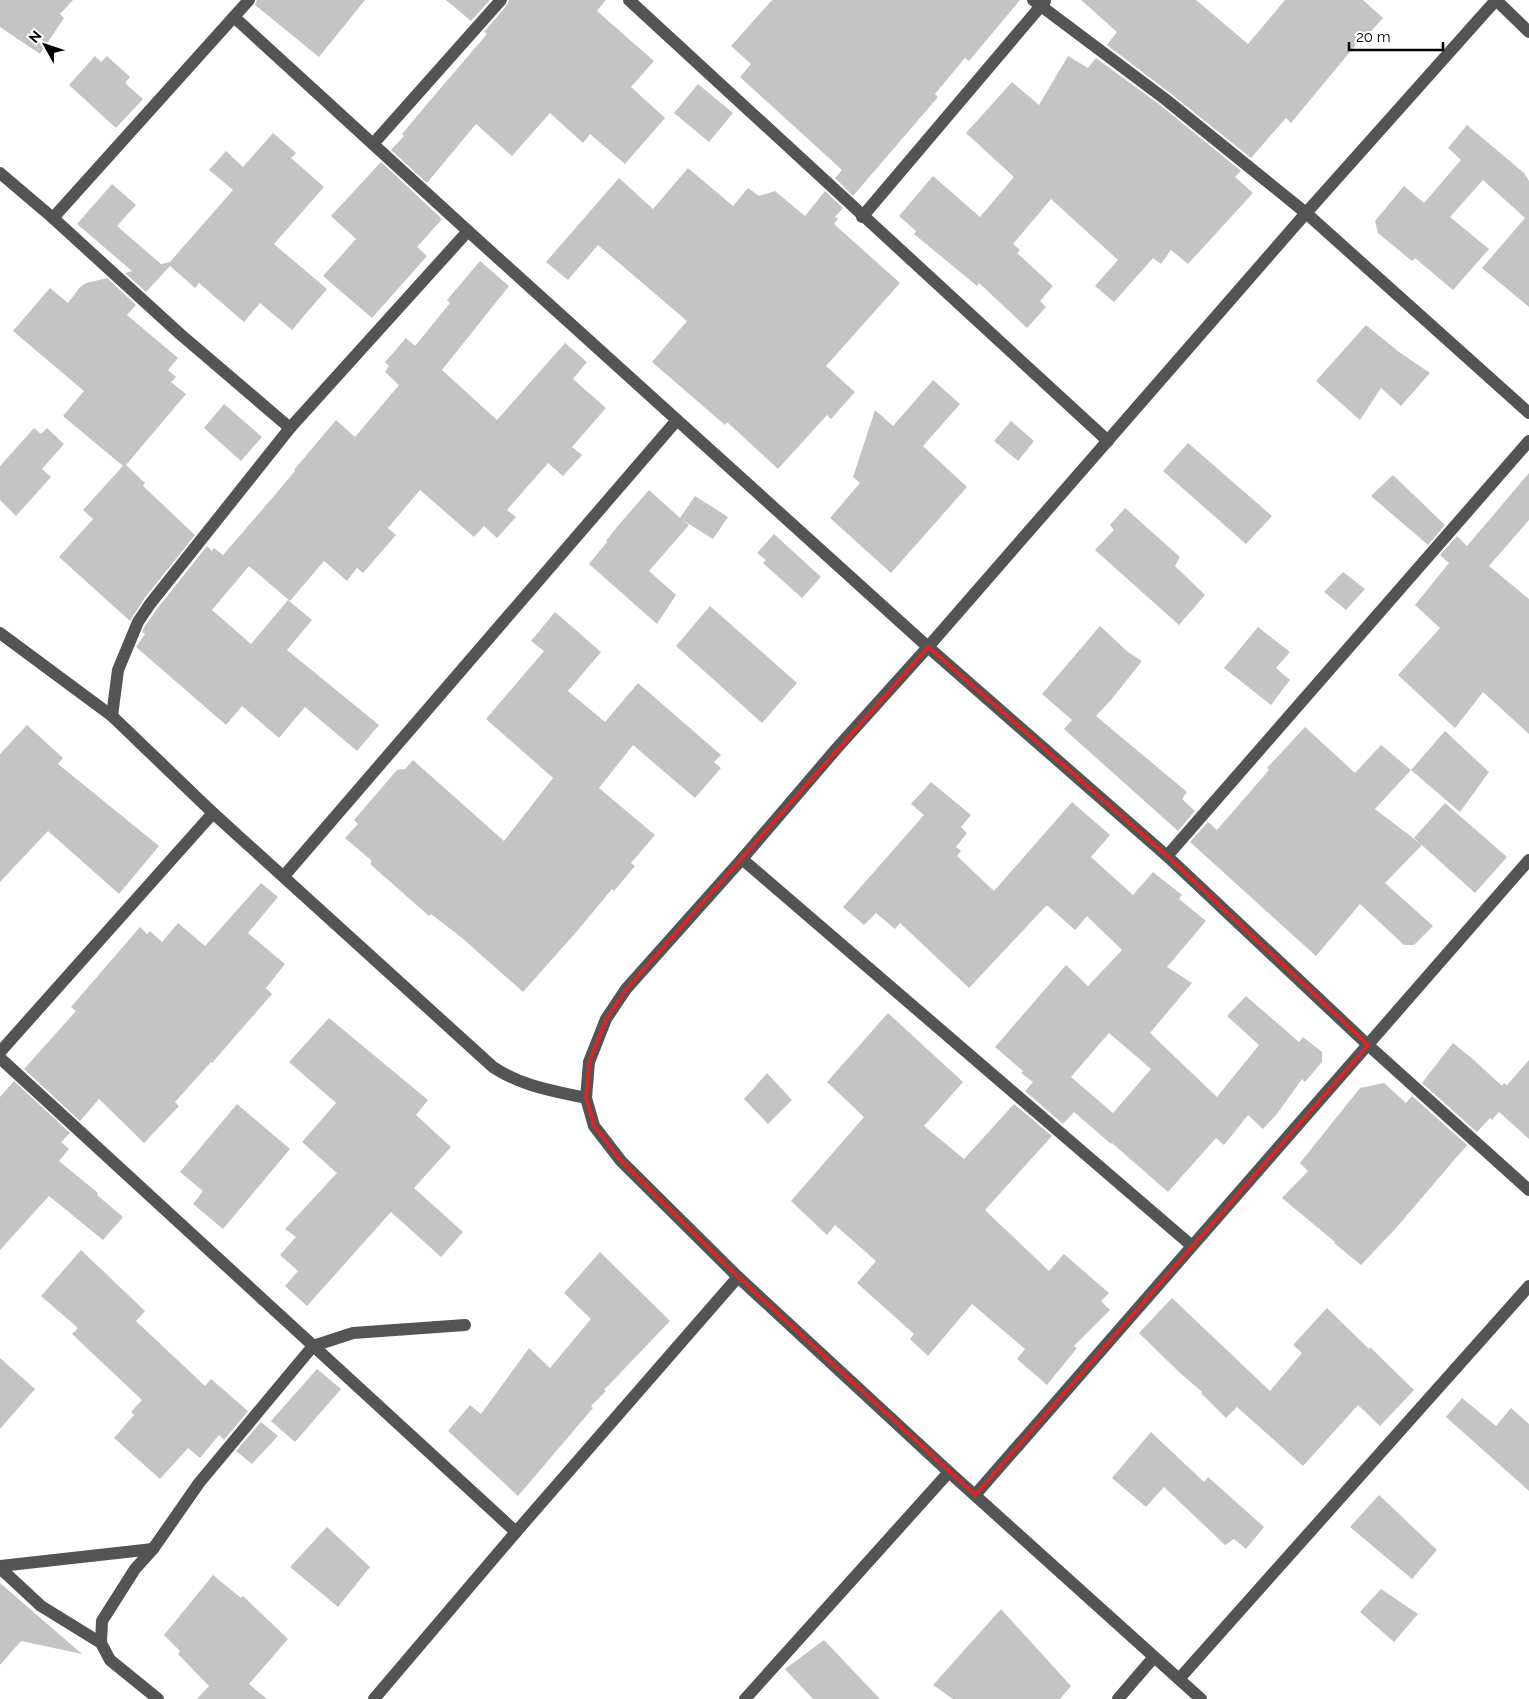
<svg xmlns="http://www.w3.org/2000/svg" width="1529" height="1699" font-family="Raleway,sans-serif">
  <style>
    .building { fill: #c4c4c4; fill-rule: evenodd }
    .lines { fill: none; stroke-linecap: round; stroke-linejoin: round }
    .minor { stroke: #545454; stroke-width: 12 }
    .marked { fill: none; stroke: #d62828; stroke-width: 4; stroke-linejoin: round }
  </style>
  <rect width="100%" height="100%" fill="#fff"/>
  <!-- building -->
  <g class="building">
    <polygon points="0,0 73,0 60,14 64,18 40,54 0,27"/>
    <polygon points="257,0 365,0 319,57 255,5"/>
    <polygon points="446,0 490,0 471,21"/>
    <polygon points="509,0 606,0 597,11 654,61 631,87 665,118 625,164 590,134 583,143 550,113 512,156 476,124 427,183 391,150 404,136 402,134 433,97 487,34 484,32 507,5"/>
    <polygon points="772,0 1020,0 969,61 965,58 935,94 938,97 853,196 835,178 842,170 740,77 751,64 731,46"/>
    <polygon points="1081,0 1196,0 1248,44 1285,0 1363,0 1383,18 1366,37 1364,35 1291,123 1286,118 1251,158 1170,93 1107,45 1117,32"/>
    <polygon points="95,56 101,62 107,56 130,77 125,83 143,99 116,128 69,85"/>
    <polygon points="1068,56 1088,68 1096,58 1160,105 1241,171 1235,177 1253,193 1188,264 1171,250 1161,264 1153,258 1114,302 1095,286 1118,260 1051,199 1013,244 1020,250 1017,253 1053,286 1040,301 1046,307 1027,328 979,283 977,286 914,234 916,231 899,216 933,176 980,217 1014,177 966,133 1012,82 1039,105"/>
    <polygon points="698,84 733,113 709,142 674,113"/>
    <polygon points="1467,125 1524,173 1529,181 1529,307 1482,268 1525,218 1483,180 1450,217 1489,249 1453,290 1415,258 1412,261 1378,233 1375,221 1404,186 1424,203 1461,160 1448,148"/>
    <polygon points="273,133 296,153 291,158 324,187 274,244 327,289 292,330 260,303 244,322 199,283 195,288 170,266 146,292 125,273 132,271 77,224 112,184 136,205 117,226 161,264 170,262 233,190 209,170 226,151 243,167"/>
    <polygon points="381,162 442,219 417,247 427,256 372,318 323,276 356,239 331,216"/>
    <polygon points="688,168 733,206 748,188 759,196 775,191 805,216 825,191 843,208 835,217 838,219 834,224 900,283 826,366 855,392 831,419 827,415 778,469 727,422 725,425 652,362 687,321 598,245 568,280 546,262 619,178 653,209"/>
    <polygon points="480,261 509,286 442,370 497,420 565,343 587,362 573,379 606,408 572,447 582,455 563,476 548,463 507,510 516,517 497,538 484,526 474,537 420,490 388,528 396,535 363,573 357,568 347,581 324,561 290,601 249,566 212,610 251,644 288,600 312,620 287,650 379,725 357,751 305,707 279,738 242,706 226,725 136,647 145,634 142,632 145,626 157,609 207,546 212,551 214,548 223,555 274,496 295,471 294,470 336,420 355,437 399,385 385,372 389,366 385,362 406,338 415,346 450,303 447,300"/>
    <polygon points="107,278 136,305 127,315 178,358 168,370 176,377 171,382 186,394 126,465 145,483 143,486 195,535 144,599 130,621 59,557 93,519 83,510 123,466 63,416 84,391 13,331 50,288 68,303 80,287 86,283"/>
    <polygon points="1366,325 1399,352 1430,373 1401,406 1381,388 1360,420 1316,381"/>
    <polygon points="933,380 960,404 923,446 967,487 891,573 830,518 860,483 853,477 875,410 893,426"/>
    <polygon points="224,404 262,437 241,461 204,428"/>
    <polygon points="1011,421 1034,441 1018,461 994,441"/>
    <polygon points="34,428 41,434 47,428 64,444 42,469 51,477 16,516 0,500 0,466"/>
    <polygon points="1188,443 1272,516 1246,544 1163,471"/>
    <polygon points="1529,473 1529,520 1489,566 1529,599 1529,734 1483,692 1455,728 1398,675 1440,628 1415,605 1449,563 1440,555 1457,536 1467,546"/>
    <polygon points="1393,475 1445,525 1428,545 1371,496"/>
    <polygon points="649,490 680,518 695,496 728,517 713,539 681,519 689,525 649,571 676,595 657,624 589,564 607,542 606,541 617,527"/>
    <polygon points="1125,508 1180,557 1175,566 1205,595 1179,625 1095,550 1114,530 1110,525"/>
    <polygon points="774,534 821,577 802,598 763,563 766,560 757,553"/>
    <polygon points="1343,572 1365,589 1346,610 1324,592"/>
    <polygon points="710,606 797,683 762,723 676,646"/>
    <polygon points="555,612 601,652 568,691 605,722 638,683 721,755 714,762 721,768 695,798 633,745 599,788 655,835 631,863 635,866 614,891 612,889 578,930 523,992 462,938 431,914 429,916 370,864 372,861 345,838 358,824 354,820 397,770 405,769 413,760 504,841 553,778 486,719 544,651 531,641"/>
    <polygon points="1100,626 1128,652 1142,661 1111,700 1096,716 1187,792 1182,799 1195,811 1178,831 1064,729 1072,720 1042,694"/>
    <polygon points="1258,627 1290,652 1276,668 1290,680 1271,705 1224,668"/>
    <polygon points="27,725 63,758 58,764 159,846 119,894 48,831 0,882 0,754"/>
    <polygon points="1305,727 1355,773 1381,745 1411,770 1445,731 1489,772 1460,812 1411,770 1375,809 1422,845 1385,883 1433,926 1414,945 1404,945 1360,904 1316,956 1190,842 1208,822 1217,830 1269,770 1267,768"/>
    <path d="M931 782 971 815 961 827 967 833 956 847 961 851 957 856 994 891 1072 802 1110 835 1091 857 1133 895 1153 872 1182 895 1179 899 1206 921 1167 967 1192 983 1150 1033 1217 1097 1259 1045 1227 1016 1246 996 1299 1042 1303 1037 1322 1052V1062L1305 1082 1302 1079 1277 1114 1263 1129 1248 1115 1224 1145 1216 1138 1168 1192 1112 1143 1111 1144 1074 1112 1063 1124 1025 1091 1033 1082 1021 1073 1023 1071 995 1047 1066 965 1088 986 1122 950 1087 916 1075 930 1048 906H1046L969 988 900 923 895 929 876 913 864 925 843 907 924 815 911 804ZM1109 1033 1151 1069 1113 1113 1071 1077Z"/>
    <polygon points="1445,803 1507,857 1475,893 1414,838"/>
    <polygon points="261,883 278,897 248,933 285,964 266,988 272,994 212,1063 211,1062 175,1102 179,1106 144,1143 99,1099 80,1121 24,1069 76,1011 71,1007 140,927 147,934 150,931 162,942 178,923 205,946"/>
    <polygon points="888,1013 963,1082 924,1126 964,1159 1014,1104 1052,1136 985,1210 1049,1271 1064,1254 1109,1293 1101,1301 1110,1310 1074,1346 1077,1348 1047,1385 1017,1359 1025,1349 972,1304 928,1356 910,1339 914,1334 857,1283 876,1261 835,1225 827,1235 791,1201 864,1117 827,1082"/>
    <polygon points="329,1018 428,1100 416,1115 451,1147 414,1188 463,1232 441,1257 391,1212 307,1306 285,1286 298,1271 280,1255 296,1237 285,1229 337,1173 302,1142 336,1103 289,1062"/>
    <polygon points="1453,1043 1474,1060 1502,1086 1504,1083 1507,1085 1529,1060 1529,1139 1499,1112 1492,1120 1490,1118 1477,1132 1422,1083"/>
    <polygon points="767,1073 792,1100 768,1124 744,1099"/>
    <polygon points="14,1081 70,1133 61,1142 69,1149 59,1161 98,1193 97,1195 123,1217 103,1240 49,1196 0,1250 0,1097"/>
    <polygon points="1384,1083 1406,1103 1412,1096 1467,1145 1396,1228 1361,1265 1334,1243 1335,1242 1282,1198 1308,1171 1300,1163 1360,1088"/>
    <polygon points="237,1104 290,1149 223,1229 193,1204 203,1191 180,1172"/>
    <polygon points="81,1250 145,1311 136,1321 205,1386 211,1379 248,1411 224,1440 219,1435 200,1458 188,1448 160,1479 114,1438 134,1415 131,1412 142,1400 72,1334 78,1328 41,1296"/>
    <polygon points="600,1252 670,1321 604,1390 606,1391 591,1406 593,1408 518,1496 448,1431 470,1405 481,1414 529,1348 550,1368 591,1319 564,1293"/>
    <polygon points="1172,1298 1270,1391 1302,1353 1293,1345 1327,1308 1369,1349 1370,1347 1414,1390 1380,1426 1358,1405 1303,1466 1237,1407 1226,1418 1201,1393 1202,1392 1179,1372 1139,1333"/>
    <polygon points="0,1358 35,1389 0,1429"/>
    <polygon points="317,1369 341,1389 295,1442 271,1421"/>
    <polygon points="1462,1398 1496,1426 1511,1408 1529,1424 1529,1491 1446,1417"/>
    <polygon points="261,1422 278,1436 252,1464 236,1451"/>
    <polygon points="1151,1432 1204,1482 1208,1477 1264,1527 1246,1549 1234,1539 1225,1545 1164,1487 1146,1507 1112,1478"/>
    <polygon points="1379,1495 1437,1550 1412,1579 1350,1527"/>
    <polygon points="327,1527 370,1567 338,1607 290,1567"/>
    <polygon points="213,1575 241,1598 243,1596 288,1639 249,1684 267,1699 197,1699 209,1686 178,1654 180,1651 164,1635"/>
    <polygon points="0,1583 82,1654 21,1641 0,1665"/>
    <polygon points="1381,1589 1418,1614 1394,1642 1360,1612"/>
    <polygon points="1001,1609 1071,1686 1060,1699 953,1699 933,1685"/>
    <polygon points="824,1640 880,1699 813,1699 785,1669"/>
  </g>
  <g class="lines">
    <!-- minor -->
    <g class="minor">
      <polyline points="629,0 1108,441"/>
      <polyline points="1033,0 1165,99 1306,213 1529,413"/>
      <polyline points="1496,0 1529,32"/>
      <polyline points="234,17 468,231 928,647 1167,856 1368,1045 1529,1190"/>
      <polyline points="373,144 501,0"/>
      <polyline points="0,173 53,218 180,334 290,428"/>
      <polyline points="862,217 1045,1"/>
      <polyline points="53,218 249,0"/>
      <path d="M0 633 112 716 213 813 493 1067C521 1086 554 1091 586 1098"/>
      <polyline points="112,716 118,670 138,622 150,604 290,428 468,231"/>
      <polyline points="1167,856 1529,441"/>
      <polyline points="742,859 1192,1246"/>
      <polyline points="284,876 677,420"/>
      <polyline points="0,1052 213,813"/>
      <polyline points="0,1058 516,1532"/>
      <polyline points="975,1495 1529,860"/>
      <polyline points="0,1566 153,1549"/>
      <polyline points="0,1568 41,1606 101,1643"/>
      <polyline points="1179,1679 1529,1286"/>
      <polyline points="158,1699 110,1660 101,1643 102,1621 135,1569 153,1549 199,1483 313,1346 353,1333 465,1325"/>
      <polyline points="374,1699 516,1532 738,1277"/>
      <polyline points="745,1699 949,1472"/>
      <polyline points="1118,1699 1154,1657"/>
      <polyline points="1201,1699 949,1472 738,1277 621,1161 594,1126 586,1098 589,1062 606,1019 626,989 742,859 837,748 928,647 1306,213 1496,0"/>
    </g>
  </g>
  <!-- marked area -->
  <path class="marked" d="M928 647 1167 856 1368 1045 975 1495 738 1277 621 1161 594 1126 586 1098 589 1062 606 1019 626 989Z"/>
  <!-- north arrow -->
  <g transform="translate(45 45) rotate(310)" stroke="#ffffff" stroke-width="4" paint-order="stroke">
  <path d="M0-4L9 19L0 12L-9 19Z" fill="#000000"/>
  <text y="-8" font-size="14" font-weight="bold" text-anchor="middle" fill="#000000">N</text>
  </g>
  <!-- scale -->
  <path d="M1349 42v8h94v-8" fill="none" stroke="#000000" stroke-width="2.5"/>
  <text x="1356" y="42" font-size="15" fill="#000000" stroke="#ffffff" stroke-width="4" paint-order="stroke">20 m</text>
</svg>
